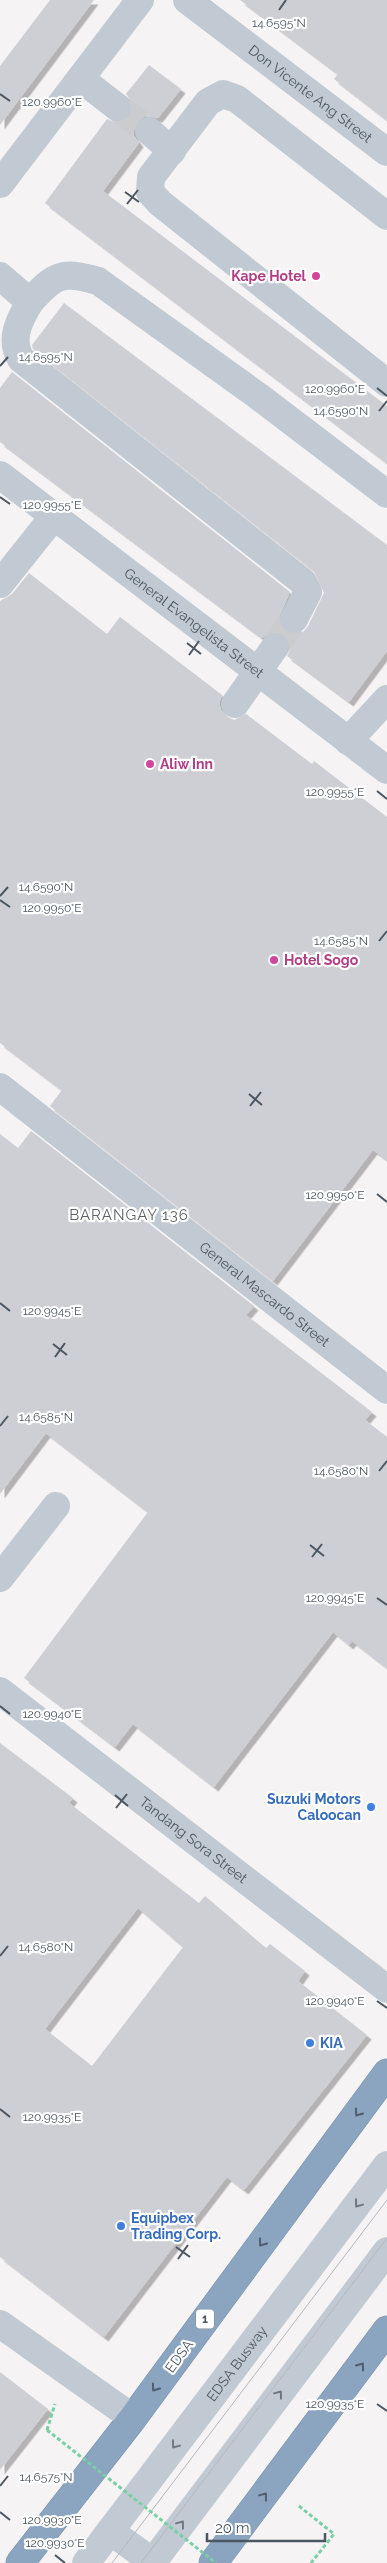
<svg xmlns="http://www.w3.org/2000/svg" width="387" height="2563" font-family="Raleway,sans-serif">
  <style>
    .building { fill: #cdcfd5; fill-rule: evenodd; filter: url(#shadow) }
    .lines { fill: none; stroke-linecap: round; stroke-linejoin: round }
    .minor-tunnel { stroke: #caccce; stroke-width: 28; stroke-dasharray: 28 14; stroke-linecap: butt }
    .highway-casing { stroke: #7690ad; stroke-width: 29 }
    .path { stroke: #7ad0a6; stroke-width: 3; stroke-dasharray: 4 2.5; stroke-linecap: butt }
    .minor { stroke: #c1cad2; stroke-width: 28 }
    .highway { stroke: #8ba5c1; stroke-width: 28 }
    .tram { stroke: #b5b8bd; stroke-width: 1 }
    .path-bridge { stroke: #7ad0a6; stroke-width: 3; stroke-dasharray: 4 2.5; stroke-linecap: butt }
    .oneway { stroke: #505e6b }
    .oneway2 { stroke: #6e7983 }
    .ticks { fill: none; stroke: #4a5661; stroke-width: 2 }
    .hotel-dot { fill: #d1479c; stroke: #fff; stroke-width: 2 }
    .shop-dot { fill: #3f7fe0; stroke: #fff; stroke-width: 2 }
    .labels { text-anchor: middle; stroke-width: 4.5; stroke-linejoin: round; paint-order: stroke }
    .shield { fill: #fff; stroke: #808990; stroke-width: 1 }
    .shield-label { font-size: 12px; font-weight: bold; fill: #4a5661 }
    .street-label { font-size: 14px; fill: #4a5661; stroke: #fff }
    .hotel-label { font-size: 14px; font-weight: bold; fill: #b23c85; stroke: #fff; text-anchor: start }
    .shop-label { font-size: 14px; font-weight: bold; fill: #366cbe; stroke: #fff; text-anchor: start }
    .neighbourhood-label { font-size: 15px; letter-spacing: 1px; fill: #5f6368; stroke: #fff }
    .ticks-label { font-size: 12px; text-anchor: middle; fill: #4a5661; stroke: #fff; stroke-width: 4.5; stroke-linejoin: round; paint-order: stroke }
  </style>
  <defs>
    <filter id="shadow"><feDropShadow dx="4.5" dy="4.5" stdDeviation="0" flood-color="#0004"/></filter>
  </defs>
  <rect width="100%" height="100%" fill="#f5f3f3"/>
  <!-- building -->
  <g class="building">
    <polygon points="50,0 94,0 0,125 0,66"/>
    <polygon points="240,0 387,0 387,120 334,79 338,74"/>
    <polygon points="149,65 181,89 158,118 144,116 137,121 134,128 134,136 139,143 103,191 387,406 387,463 45,203 107,119 114,122 122,122 130,116 132,110 132,102 126,94"/>
    <polygon points="64,303 387,545 387,651 349,702 287,656 291,648 289,641 284,635 276,631 269,633 262,638 0,442 0,388 12,372 290,592 278,619 281,627 286,633 295,635 303,632 308,626 324,593 313,570 33,349 32,345"/>
    <polygon points="29,573 107,634 120,617 222,695 219,703 221,710 226,716 234,720 246,714 312,764 314,761 387,817 387,1160 373,1150 273,1281 50,1106 62,1090 0,1043 0,601 12,594"/>
    <polygon points="31,1131 254,1306 246,1315 372,1412 365,1420 387,1437 387,1668 352,1641 349,1645 333,1632 214,1787 133,1724 115,1747 24,1678 148,1512 46,1433 0,1494 0,1134 18,1148"/>
    <path d="M0 1743 73 1798 69 1803 199 1903 205 1896 266 1948 270 1944 305 1971 298 1981 367 2035 244 2190 227 2177 104 2337 0 2257ZM138 1908 183 1947 92 2066 45 2029Z"/>
    <polygon points="0,2372 48,2409 0,2470"/>
  </g>
  <g class="lines">
    <!-- minor-tunnel -->
    <g class="minor-tunnel">
      <polyline points="117,107 149,131"/>
      <polyline points="275,647 294,619"/>
    </g>
    <!-- highway casing -->
    <g class="highway-casing">
      <g id="highway">
        <polyline points="20,2563 133,2418 387,2073"/>
        <polyline points="213,2563 387,2330"/>
      </g>
    </g>
    <!-- path -->
    <g class="path">
      <polyline points="47,2430 55,2404"/>
      <polyline points="299,2506 334,2534 311,2563"/>
    </g>
    <!-- minor -->
    <g class="minor">
      <path id="s1" d="M187 0 387 152"/>
      <polyline points="81,79 117,107"/>
      <polyline points="149,131 172,151"/>
      <polyline points="0,184 140,0"/>
      <polyline points="387,216 237,99 223,94 208,102 151,177 150,192 160,203 387,383"/>
      <path d="M0 276 30 302C19 320 9 340 21 359L303 582 308 592 294 619"/>
      <path d="M30 302C54 275 62 270 98 281L258 396 387 494"/>
      <path id="s2" d="M0 475 387 770"/>
      <polyline points="0,584 54,516"/>
      <polyline points="235,704 275,647"/>
      <polyline points="348,741 387,699"/>
      <path id="s3" d="M0 1087 387 1390"/>
      <polyline points="0,1578 56,1506"/>
      <path id="s4" d="M0 1691 387 1989"/>
      <polyline points="0,2324 133,2418"/>
      <polyline points="110,2531 153,2562"/>
      <path id="s5" d="M86 2563 387 2165"/>
      <polyline points="152,2563 387,2251"/>
    </g>
    <!-- highway -->
    <use href="#highway" class="highway"/>
    <!-- tram -->
    <g class="tram">
      <polyline points="112,2563 387,2200"/>
      <polyline points="141,2563 387,2238"/>
    </g>
    <!-- path-bridge -->
    <polyline class="path-bridge" points="47,2430 216,2563"/>
  </g>
  <!-- one-way arrows -->
  <defs><path id="oneway-chevron" d="M-2-3.5L2.5 0L-2 3.5" fill="none" stroke-width="1.6" stroke-linecap="round" stroke-linejoin="round" transform="scale(1.25)"/></defs>
  <g class="oneway">
    <use href="#oneway-chevron" transform="translate(358 2113) rotate(126)"/>
    <use href="#oneway-chevron" transform="translate(262 2243) rotate(126)"/>
    <use href="#oneway-chevron" transform="translate(361 2366) rotate(-54)"/>
    <use href="#oneway-chevron" transform="translate(155 2388) rotate(126)"/>
    <use href="#oneway-chevron" transform="translate(264 2496) rotate(-53)"/>
  </g>
  <g class="oneway2">
    <use href="#oneway-chevron" transform="translate(358 2204) rotate(127)"/>
    <use href="#oneway-chevron" transform="translate(279 2394) rotate(-53)"/>
    <use href="#oneway-chevron" transform="translate(175 2445) rotate(127)"/>
    <use href="#oneway-chevron" transform="translate(181 2524) rotate(-53)"/>
  </g>
  <!-- ticks -->
  <path class="ticks" d="M279 10 286 0M0 94 10 101M125 192 139 202M127 204 138 190M0 366 8 357M377 388 387 396M379 411 387 401M0 497 10 504M187 643 201 654M189 655 199 641M377 791 387 799M0 896 8 887M0 900 10 907M379 941 387 931M249 1094 262 1105M250 1106 261 1092M377 1194 387 1202M0 1303 10 1311M53 1344 67 1355M55 1357 65 1343M0 1426 8 1416M379 1471 387 1461M310 1545 324 1556M312 1557 322 1544M377 1598 387 1605M0 1706 10 1714M115 1795 128 1806M116 1808 127 1794M0 1956 8 1946M377 2001 387 2008M0 2109 10 2117M176 2247 190 2257M178 2259 188 2245M377 2404 387 2411M0 2486 8 2476M0 2512 10 2520M55 2555 65 2563"/>
  <!-- markers -->
  <g class="hotel-dot">
    <circle cx="316" cy="276" r="5"/>
    <circle cx="150" cy="764" r="5"/>
    <circle cx="274" cy="960" r="5"/>
  </g>
  <g class="shop-dot">
    <circle cx="371" cy="1807" r="5"/>
    <circle cx="310" cy="2043" r="5"/>
    <circle cx="121" cy="2226" r="5"/>
  </g>
  <g class="labels">
    <!-- shield labels -->
    <rect class="shield" x="196" y="2309.5" width="18" height="19" rx="4"/>
    <g class="shield-label">
      <text x="205" y="2323">1</text>
    </g>
    <!-- street labels -->
    <g class="street-label">
      <text dy="5" stroke="none"><textPath href="#s1" startOffset="155">Don Vicente Ang Street</textPath></text>
      <text dy="5" stroke="none"><textPath href="#s2" startOffset="244">General Evangelista Street</textPath></text>
      <text dy="5" stroke="none"><textPath href="#s3" startOffset="336">General Mascardo Street</textPath></text>
      <text dy="5" stroke="none"><textPath href="#s4" startOffset="244">Tandang Sora Street</textPath></text>
      <text transform="translate(179 2356) rotate(-54)" y="5">EDSA</text>
      <text dy="5" stroke="none"><textPath href="#s5" startOffset="250">EDSA Busway</textPath></text>
    </g>
    <!-- hotel labels -->
    <g class="hotel-label">
      <text x="306" y="281" text-anchor="end">Kape Hotel</text>
      <text x="160" y="769">Aliw Inn</text>
      <text x="284" y="965">Hotel Sogo</text>
    </g>
    <!-- shop labels -->
    <g class="shop-label">
      <text x="361" y="1804" text-anchor="end">Suzuki Motors<tspan x="361" dy="16">Caloocan</tspan></text>
      <text x="320" y="2048">KIA</text>
      <text x="131" y="2223">Equipbex<tspan x="131" dy="16">Trading Corp.</tspan></text>
    </g>
    <!-- neighbourhood labels -->
    <g class="neighbourhood-label">
      <text x="129" y="1220">BARANGAY 136</text>
    </g>
  </g>
  <g class="ticks-label">
    <text x="279" y="27">14.6595°N</text>
    <text x="52" y="106">120.9960°E</text>
    <text x="46" y="361">14.6595°N</text>
    <text x="335" y="393">120.9960°E</text>
    <text x="341" y="415">14.6590°N</text>
    <text x="52" y="509">120.9955°E</text>
    <text x="335" y="796">120.9955°E</text>
    <text x="46" y="891">14.6590°N</text>
    <text x="52" y="912">120.9950°E</text>
    <text x="341" y="945">14.6585°N</text>
    <text x="335" y="1199">120.9950°E</text>
    <text x="52" y="1315">120.9945°E</text>
    <text x="46" y="1421">14.6585°N</text>
    <text x="341" y="1475">14.6580°N</text>
    <text x="335" y="1602">120.9945°E</text>
    <text x="52" y="1718">120.9940°E</text>
    <text x="46" y="1951">14.6580°N</text>
    <text x="335" y="2005">120.9940°E</text>
    <text x="52" y="2121">120.9935°E</text>
    <text x="335" y="2408">120.9935°E</text>
    <text x="46" y="2481">14.6575°N</text>
    <text x="52" y="2524">120.9930°E</text>
    <text x="55" y="2547">120.9930°E</text>
  </g>
  <!-- scale -->
  <path d="M207 2533v8h118v-8" fill="none" stroke="#4a5661" stroke-width="2.5"/>
  <text x="215" y="2533" font-size="15" fill="#4a5661" stroke="#ffffff" stroke-width="4" paint-order="stroke">20 m</text>
</svg>
